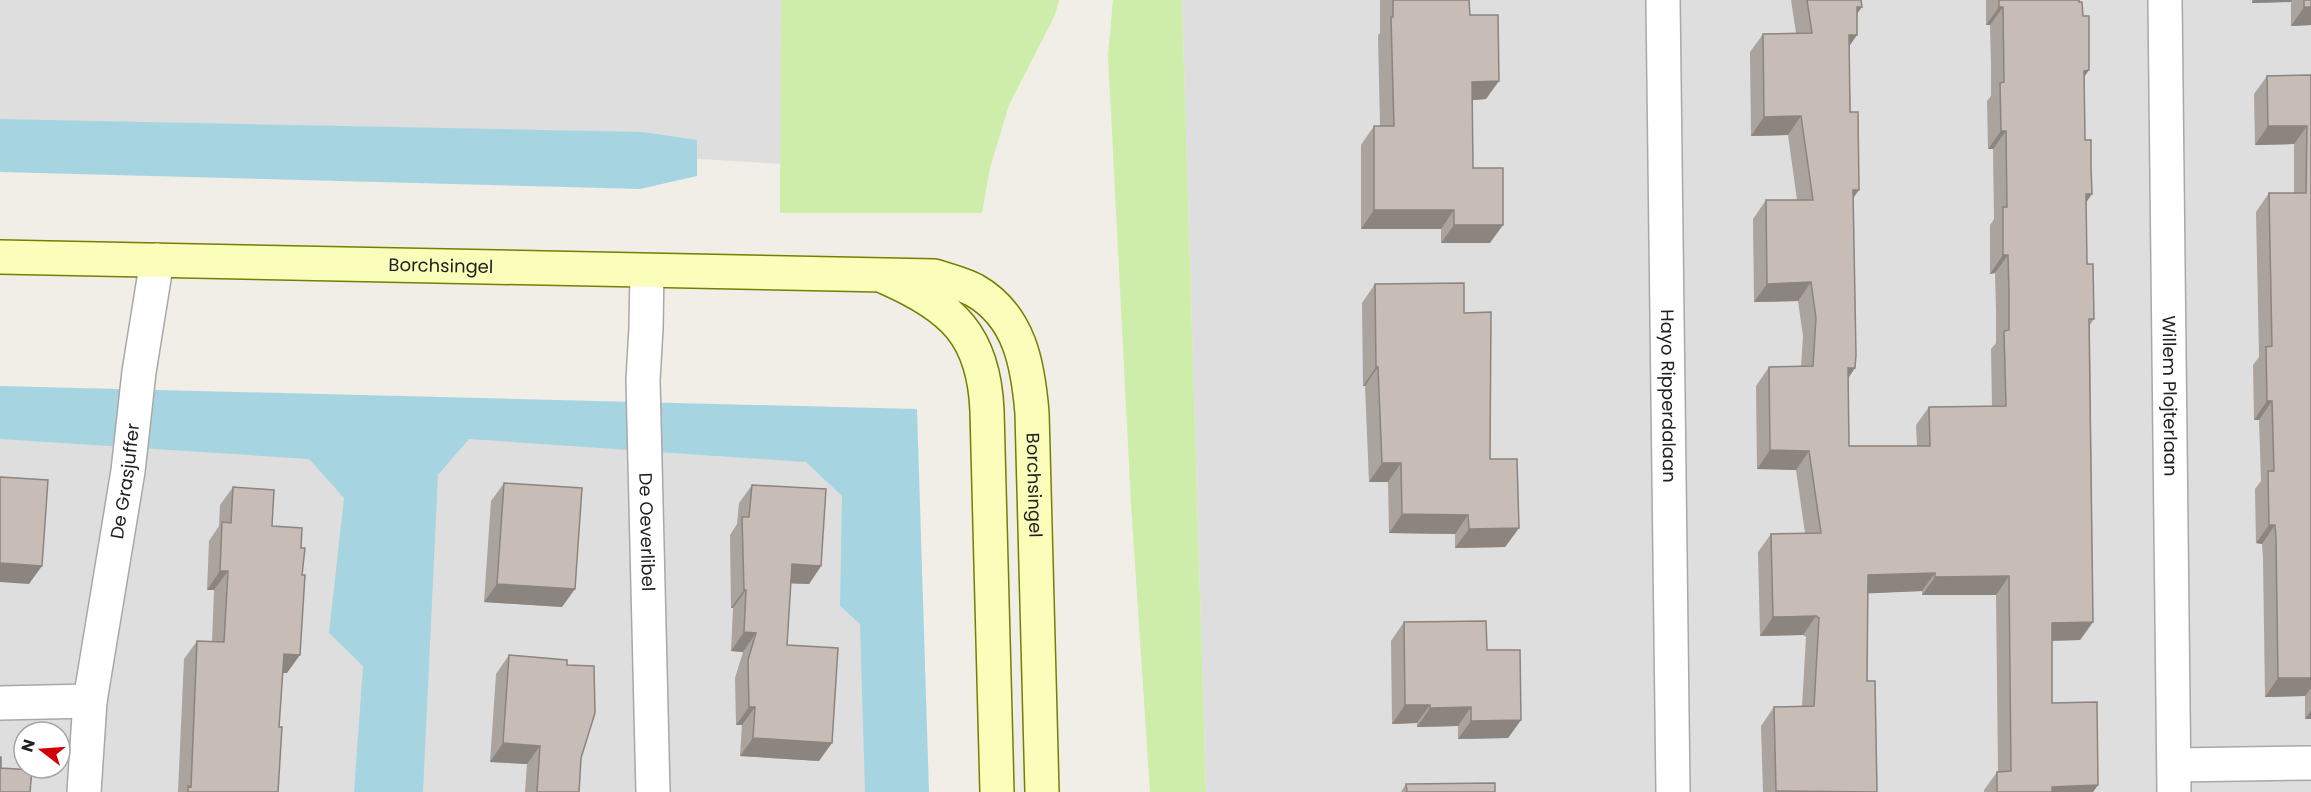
<svg xmlns="http://www.w3.org/2000/svg" width="2311" height="792" font-family="Poppins,sans-serif">
  <style>
    .residential { fill: #dfdede; fill-rule: evenodd }
    .grass { fill: #ceedab }
    .water { fill: #a6d5e1 }
    .lines { fill: none; stroke-linecap: round; stroke-linejoin: round }
    .street-casing { stroke: #a8a8a8; stroke-width: 36 }
    .secondary-casing { stroke: #757f00; stroke-width: 36 }
    .street { stroke: #fff; stroke-width: 33 }
    .secondary { stroke: #fbfdba; stroke-width: 33 }
    .wall { fill: #aba39d }
    .shaded-wall { fill: #8b847f }
    .building { fill: #c7bdb6; stroke: #8b847f; stroke-width: 1.5 }
    .labels { text-anchor: middle; stroke-width: 4.5; stroke-linejoin: round; paint-order: stroke }
    .street-label { font-size: 18px; fill: #212121; stroke: #fff }
  </style>
  <rect width="100%" height="100%" fill="#f1eee7"/>
  <!-- residential -->
  <g class="residential">
    <polygon points="0,0 810,0 817,166 683,158 0,147"/>
    <polygon points="1182,0 2311,0 2311,792 1206,792"/>
    <path d="M0 412 886 429 903 792H0ZM24 732H60V768H24Z"/>
  </g>
  <!-- grass -->
  <g class="grass">
    <polygon points="781,0 1059,0 1055,15 1009,105 990,168 982,213 780,213"/>
    <polygon points="1113,0 1182,0 1206,792 1150,792 1131,504 1108,55"/>
  </g>
  <!-- water -->
  <g class="water">
    <polygon points="0,119 643,132 697,140 697,176 640,189 0,172"/>
    <polygon points="0,386 917,409 929,792 865,792 860,624 840,606 842,496 806,462 469,439 438,475 423,792 354,792 363,666 329,633 344,498 309,459 0,439"/>
  </g>
  <g class="lines">
    <!-- street casing -->
    <g class="street-casing">
      <g id="street">
        <path id="s1" d="M1663 0 1673 792"/>
        <path id="s2" d="M2165 0 2174 792"/>
        <path id="s3" d="M647 271 646 328 643 380 653 792"/>
        <polyline points="0,703 90,701"/>
        <polyline points="2175,765 2311,763"/>
        <path id="s4" d="M84 792 90 701 128 471 139 372 157 260"/>
      </g>
    </g>
    <!-- secondary casing -->
    <g class="secondary-casing">
      <g id="secondary">
        <path id="s5" d="M0 257 934 276C947 280 962 284 974 290 1020 316 1028 365 1032 413L1042 792"/>
        <path d="M887 278C953 307 984 336 987 411L997 792"/>
      </g>
    </g>
    <!-- street -->
    <use href="#street" class="street"/>
    <!-- secondary -->
    <use href="#secondary" class="secondary"/>
  </g>
  <!-- wall -->
  <g class="wall">
    <polygon points="1380,0 1469,0 1470,15 1486,99 1472,100 1473,168 1490,243 1441,243 1441,229 1361,229 1361,145 1374,126 1380,126 1378,35 1380,33"/>
    <polygon points="1791,0 1861,0 1857,13 1849,47 1853,198 1855,368 1848,379 1849,446 1917,446 1916,425 1929,407 1992,406 1991,349 1996,343 1996,311 1995,273 1990,274 1990,225 1994,219 1993,149 1988,149 1987,101 1991,96 1991,63 1990,25 1986,25 1986,0 2079,0 2084,78 2087,264 2094,319 2090,325 2093,622 2080,640 2052,641 2052,703 2098,785 2093,792 1984,792 1984,790 1997,772 1998,772 1996,595 1922,595 1922,591 1868,593 1867,681 1877,792 1763,792 1761,726 1774,707 1802,707 1806,637 1803,635 1760,636 1758,552 1771,534 1805,533 1796,470 1757,469 1756,386 1769,367 1801,366 1803,336 1798,301 1754,302 1753,219 1766,200 1797,200 1788,135 1751,136 1750,52 1763,34 1796,33"/>
    <polygon points="2252,0 2311,0 2311,25 2291,26 2291,2 2252,3"/>
    <polygon points="2311,75 2311,719 2305,719 2305,696 2265,697 2263,558 2262,544 2256,543 2255,489 2261,481 2259,420 2254,420 2253,365 2259,357 2256,212 2269,193 2294,193 2294,144 2255,145 2254,94 2267,76"/>
    <polygon points="1375,284 1464,313 1490,459 1519,528 1505,547 1455,548 1455,534 1389,533 1388,482 1369,482 1365,386 1363,386 1362,303"/>
    <polygon points="504,483 562,607 484,602 491,501"/>
    <polygon points="752,485 821,566 809,584 791,583 787,645 819,761 740,756 742,725 736,725 735,678 743,652 731,651 733,608 731,608 730,535 737,524 739,503"/>
    <polygon points="233,487 272,526 287,673 282,673 279,727 278,792 178,792 184,659 197,641 212,642 214,590 207,590 209,541 219,526 220,505"/>
    <polygon points="1404,622 1487,650 1521,720 1508,738 1458,739 1458,726 1417,727 1417,723 1392,724 1391,641"/>
    <polygon points="509,655 567,665 581,758 579,792 525,792 527,764 490,762 496,674"/>
    <polygon points="1406,784 1495,792 1401,792"/>
  </g>
  <!-- shaded-wall -->
  <g class="shaded-wall">
    <polygon points="2254,0 2292,0 2291,2 2252,3"/>
    <polygon points="1857,7 1862,7 1849,25"/>
    <polygon points="1999,7 2003,7 1990,25 1986,25"/>
    <polygon points="2304,7 2311,7 2311,25 2291,26"/>
    <polygon points="1849,35 1857,35 1844,54"/>
    <polygon points="2089,70 2076,89 2084,71"/>
    <polygon points="1499,81 1486,99 1459,101 1472,82"/>
    <polygon points="1801,116 1788,135 1751,136 1764,117"/>
    <polygon points="2268,126 2307,126 2294,144 2255,145"/>
    <polygon points="2001,131 2006,131 1993,149 1988,149"/>
    <polygon points="1853,190 1859,190 1846,208"/>
    <polygon points="2086,194 2092,194 2079,213"/>
    <polygon points="1374,210 1454,210 1441,229 1361,229"/>
    <polygon points="1454,225 1503,225 1490,243 1441,243"/>
    <polygon points="2003,255 2008,255 1995,273 1990,274"/>
    <polygon points="1811,282 1798,301 1754,302 1767,284"/>
    <polygon points="1376,367 1378,367 1365,386 1363,386"/>
    <polygon points="1848,368 1855,368 1842,386"/>
    <polygon points="2267,401 2272,401 2259,420 2254,420"/>
    <polygon points="1770,450 1809,451 1796,470 1757,469"/>
    <polygon points="1382,463 1401,463 1388,482 1369,482"/>
    <polygon points="1402,514 1468,515 1455,534 1389,533"/>
    <polygon points="2269,525 2275,525 2262,544 2256,543"/>
    <polygon points="1519,528 1505,547 1455,548 1469,529"/>
    <polygon points="0,563 42,566 29,584 0,582"/>
    <polygon points="792,564 821,566 809,584 779,583"/>
    <polygon points="220,571 228,571 214,590 207,590"/>
    <polygon points="1935,573 1922,591 1855,594 1868,575"/>
    <polygon points="2009,576 1996,595 1922,595 1935,577"/>
    <polygon points="497,584 575,589 562,607 484,602"/>
    <polygon points="744,590 746,590 733,608 731,608"/>
    <polygon points="1816,616 1803,635 1760,636 1773,617"/>
    <polygon points="2093,622 2080,640 2039,641 2052,623"/>
    <polygon points="744,632 756,633 743,652 731,651"/>
    <polygon points="284,654 300,655 287,673 270,673"/>
    <polygon points="2278,678 2311,678 2311,688 2305,696 2265,697"/>
    <polygon points="1405,705 1430,705 1417,723 1392,724"/>
    <polygon points="749,707 755,707 742,725 736,725"/>
    <polygon points="1471,707 1458,726 1417,727 1430,708"/>
    <polygon points="2311,711 2311,719 2305,719"/>
    <polygon points="1521,720 1508,738 1458,739 1471,721"/>
    <polygon points="753,738 832,743 819,761 740,756"/>
    <polygon points="503,743 540,746 527,764 490,762"/>
    <polygon points="2098,785 2093,792 2049,792 2052,787"/>
  </g>
  <!-- building -->
  <g class="building">
    <polygon points="1393,0 1469,0 1470,15 1498,15 1499,81 1472,82 1473,168 1503,168 1503,225 1454,225 1454,210 1374,210 1374,126 1394,126 1391,17 1393,17"/>
    <polygon points="1807,0 1861,0 1862,7 1857,7 1857,35 1849,35 1850,112 1858,112 1859,190 1853,190 1856,355 1855,368 1848,368 1849,446 1930,446 1929,407 2006,406 2004,331 2009,330 2009,293 2008,255 2003,255 2003,207 2007,207 2006,131 2001,131 2000,83 2004,82 2003,7 1999,7 1999,0 2079,0 2079,2 2082,2 2083,16 2089,16 2089,70 2084,71 2085,140 2091,140 2091,167 2092,194 2086,194 2087,264 2093,264 2094,319 2089,319 2093,622 2052,623 2052,703 2097,702 2098,785 2052,787 2052,792 1997,792 1997,772 2011,771 2009,576 1935,577 1935,573 1868,575 1867,681 1875,681 1877,792 1776,791 1774,707 1814,706 1819,618 1816,616 1773,617 1771,534 1821,533 1809,451 1770,450 1769,367 1813,366 1816,318 1811,282 1767,284 1766,200 1813,200 1801,116 1764,117 1763,34 1812,33"/>
    <rect x="2304" y="0" width="7" height="7"/>
    <polygon points="2311,75 2311,678 2278,678 2276,539 2275,525 2269,525 2268,471 2274,471 2272,401 2267,401 2266,347 2272,346 2269,193 2306,193 2307,126 2268,126 2267,76"/>
    <polygon points="1464,283 1464,313 1491,312 1490,459 1517,459 1519,528 1469,529 1468,515 1402,514 1401,463 1382,463 1378,367 1376,367 1375,284"/>
    <polygon points="0,477 48,480 42,566 0,563"/>
    <polygon points="504,483 582,488 575,589 497,584"/>
    <polygon points="752,485 826,489 821,566 792,564 787,645 838,648 832,743 753,738 755,707 749,707 748,660 756,633 744,632 746,590 744,590 742,517 749,517"/>
    <polygon points="233,487 274,490 272,526 302,528 301,548 305,548 302,575 305,575 300,655 284,654 279,727 282,727 278,792 188,792 188,786 191,787 197,641 224,642 228,571 220,571 222,522 231,523"/>
    <polygon points="1486,621 1487,650 1520,650 1521,720 1471,721 1471,707 1430,708 1430,705 1405,705 1404,622"/>
    <polygon points="509,655 567,660 567,665 594,666 595,713 581,758 579,792 537,792 540,746 503,743"/>
    <polygon points="0,757 1,757 1,768 32,770 30,792 0,792"/>
    <polygon points="1495,783 1495,792 1407,792 1406,784"/>
  </g>
  <g class="labels">
    <!-- street labels -->
    <g class="street-label">
      <text dy="6" stroke="none"><textPath href="#s5" startOffset="441">Borchsingel</textPath></text>
      <text dy="6" stroke="none"><textPath href="#s1" startOffset="396">Hayo Ripperdalaan</textPath></text>
      <text dy="6" stroke="none"><textPath href="#s2" startOffset="396">Willem Plojterlaan</textPath></text>
      <text dy="6" stroke="none"><textPath href="#s4" startOffset="314">De Grasjuffer</textPath></text>
      <text dy="6" stroke="none"><textPath href="#s5" startOffset="1191">Borchsingel</textPath></text>
      <text dy="6" stroke="none"><textPath href="#s3" startOffset="261">De Oeverlibel</textPath></text>
    </g>
  </g>
  <!-- north arrow -->
  <g transform="translate(42 750) rotate(287)"><circle r="28" fill="#ffffff" stroke="#a6a6a6" stroke-width="1.5"/>
  <path d="M0-4.5L10 22L0 15L-10 22Z" fill="#d10006"/>
  <text y="-9" font-size="16" font-weight="bold" text-anchor="middle" fill="#212121">N</text>
  </g>
</svg>
